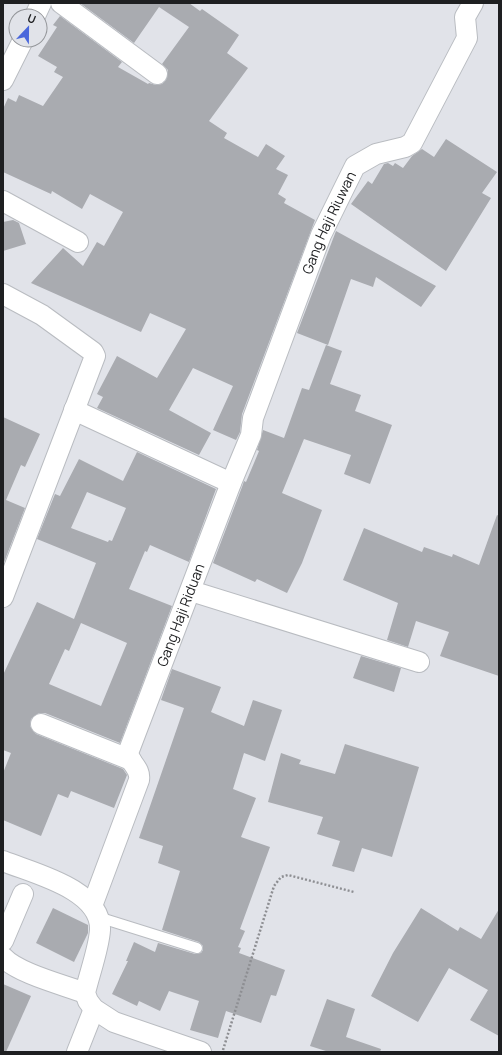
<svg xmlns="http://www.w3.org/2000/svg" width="502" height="1055" font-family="Manrope,sans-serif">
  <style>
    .building { fill: #a9abb0; fill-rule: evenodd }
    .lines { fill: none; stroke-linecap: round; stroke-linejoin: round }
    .lane-casing { stroke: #b9bcc1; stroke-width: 12 }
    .street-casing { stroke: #b9bcc1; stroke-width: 22 }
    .path { stroke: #8d8e92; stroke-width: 2.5; stroke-dasharray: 2 2; stroke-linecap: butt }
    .lane { stroke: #fff; stroke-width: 10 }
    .street { stroke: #fff; stroke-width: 20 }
    .labels { text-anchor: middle; stroke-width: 3; stroke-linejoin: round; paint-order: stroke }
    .street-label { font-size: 14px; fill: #1e1f21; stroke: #e1e3e9 }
  </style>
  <rect width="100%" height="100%" fill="#e1e3e9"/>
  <!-- building -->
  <g class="building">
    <polygon points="80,3 189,3 200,11 202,9 239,35 227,53 248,68 209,121 227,133 224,138 258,157 266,144 285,156 276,169 288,175 278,194 286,199 284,203 315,220 242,414 240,432 236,440 213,430 233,386 193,368 169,410 211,433 199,455 97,408 103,397 97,394 117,356 157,378 186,329 150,313 141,332 31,283 63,248 83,266 97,242 104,246 123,212 90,194 82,209 52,191 51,194 3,172 3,109 8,98 16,102 19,95 43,106 63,77 54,72 57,67 38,56 57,27 53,25 60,16 122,62 118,67 148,84 149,83 156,85 162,84 166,80 168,70 162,64 189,27 159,7 134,43"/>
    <polygon points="446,139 497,172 482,193 491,198 446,271 351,204 368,181 372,184 384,164 388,163 393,166 395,163 403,168 412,156 422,149 434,157"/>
    <polygon points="13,220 19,223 26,244 3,251 3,222"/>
    <polygon points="336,231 436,286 421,307 376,277 373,287 351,279 328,345 297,333"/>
    <polygon points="326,345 342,351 330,384 361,395 355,411 392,425 370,484 344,474 351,455 304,439 282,493 322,510 302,563 287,593 257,579 255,582 213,563 242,487 244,481 246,482 259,451 257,450 263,430 284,438 302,388 309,390"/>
    <polygon points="3,417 40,434 25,467 21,465 6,500 25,508 3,565"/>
    <path d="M137 452 216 489 189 562 150 545 147 552 145 551 129 589 172 606 120 743 45 713H39L31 719 30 726 36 734 123 769 127 775 114 808 71 791 68 798 58 794 41 836 3 820V773L11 753 3 750V675L37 602 74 619 96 563 37 539 55 494 60 496 79 459 123 481ZM87 492 126 508 112 541 109 540 108 542 71 528ZM81 623 127 643 101 706 49 684 65 649 69 651Z"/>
    <polygon points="497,515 499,516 499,676 440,656 449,632 416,621 408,647 387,640 398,603 343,580 364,528 422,552 424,547 452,557 453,554 479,565"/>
    <polygon points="361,656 401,668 394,692 353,678"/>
    <polygon points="172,669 221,687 211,712 244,726 253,700 282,710 265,761 244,753 233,789 256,798 241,837 270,847 240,929 245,931 238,947 241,948 239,953 285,970 276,996 271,995 261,1023 226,1011 218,1038 190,1030 199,1001 169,991 160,1011 139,1001 137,1006 112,994 128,961 126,961 134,942 155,952 158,943 195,954 201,953 203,950 203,946 199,942 162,930 180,871 158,863 163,846 139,838 184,708 161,700"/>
    <polygon points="345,744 419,767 392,857 362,848 354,872 332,866 340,841 317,834 323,817 268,802 281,753 301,760 299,764 335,774"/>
    <polygon points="53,908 88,925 88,933 74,962 36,943"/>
    <polygon points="421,908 458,931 460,927 481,939 499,909 499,1036 470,1020 488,990 449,968 418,1022 371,996 393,953"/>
    <polygon points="3,984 31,996 6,1052 3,1052"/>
    <polygon points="327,999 355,1009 346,1037 381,1049 380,1052 329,1052 310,1046"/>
  </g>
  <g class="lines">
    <!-- lane casing -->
    <g class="lane-casing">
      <polyline id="lane" points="98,917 197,948"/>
    </g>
    <!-- street casing -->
    <g class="street-casing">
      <g id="street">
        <polyline points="61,3 157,74"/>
        <polyline points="35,16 41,3"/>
        <polyline points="3,80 23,40"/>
        <polyline points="3,201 78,242"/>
        <polyline points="3,294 42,315 93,352 95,356 3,597"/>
        <polyline points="74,410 231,483"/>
        <polyline points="191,591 419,662"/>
        <polyline points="41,724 131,760"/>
        <path d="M3 861C32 873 102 889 100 930 99 948 89 975 85 993L88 1001 94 1009 114 1022 201 1052"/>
        <path id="s1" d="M92 906 139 780C141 768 130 764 128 753L231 483 251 435 253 418 321 235 355 166 376 154 405 147 412 143 467 38 465 17 473 3"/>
        <polyline points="3,941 23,894"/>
        <path d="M3 957C17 973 64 985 85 993"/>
        <polyline points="77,1052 94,1009"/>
      </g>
    </g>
    <!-- path -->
    <polyline class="path" points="223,1050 274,886 281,877 288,875 354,892"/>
    <!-- lane -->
    <use href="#lane" class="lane"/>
    <!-- street -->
    <use href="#street" class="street"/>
  </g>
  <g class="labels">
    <!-- street labels -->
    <g class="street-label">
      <text dy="5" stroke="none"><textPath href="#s1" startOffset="732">Gang Haji Riuwan</textPath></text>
      <text dy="5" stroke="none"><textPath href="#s1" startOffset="312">Gang Haji Riduan</textPath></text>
    </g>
  </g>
  <!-- border -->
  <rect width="502" height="1055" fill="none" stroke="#1e1f21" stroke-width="8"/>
  <!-- north arrow -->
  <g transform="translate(28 28) rotate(22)"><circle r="19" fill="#e1e3e9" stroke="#939599"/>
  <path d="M0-3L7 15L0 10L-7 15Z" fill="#4a67db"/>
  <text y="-6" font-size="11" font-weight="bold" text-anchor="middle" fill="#1e1f21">U</text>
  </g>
</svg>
